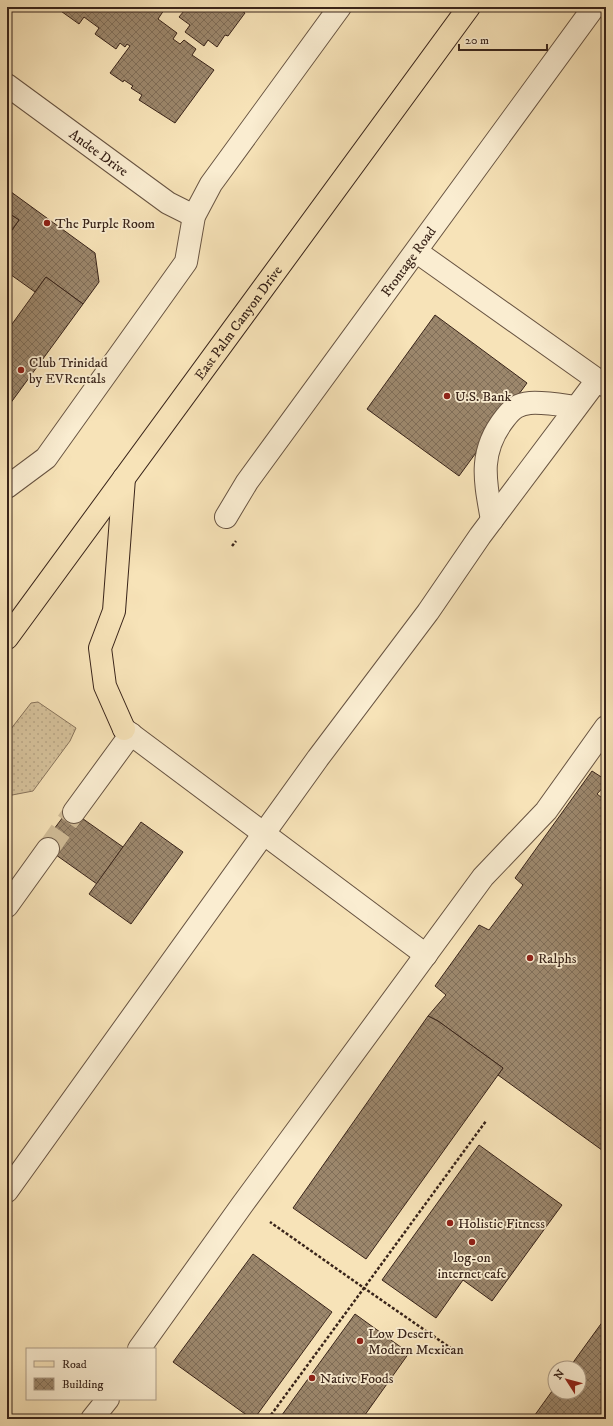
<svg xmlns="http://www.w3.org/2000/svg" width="613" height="1426" font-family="'IM FELL DW Pica',serif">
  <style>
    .grass { fill: url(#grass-dots); stroke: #88745c }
    .building { fill: url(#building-cross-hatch); stroke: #39241a }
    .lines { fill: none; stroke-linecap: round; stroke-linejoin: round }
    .minor-tunnel { stroke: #d1bd98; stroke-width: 22; stroke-dasharray: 22 11; stroke-linecap: butt }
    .minor-casing { stroke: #685442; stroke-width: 24 }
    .major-casing { stroke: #39241a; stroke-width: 24 }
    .path { stroke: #39241a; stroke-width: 2.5; stroke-dasharray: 3 2; stroke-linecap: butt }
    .minor { stroke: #faedd1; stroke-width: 22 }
    .major { stroke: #f7e3b8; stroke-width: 22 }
    .poi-dot { fill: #8f2418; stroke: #faedd1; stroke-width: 1.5 }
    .labels { text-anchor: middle; stroke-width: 3.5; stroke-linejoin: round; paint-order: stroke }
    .street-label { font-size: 14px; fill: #39241a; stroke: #faedd1 }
    .poi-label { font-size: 14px; fill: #39241a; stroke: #faedd1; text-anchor: start }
  </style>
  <defs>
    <pattern id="grass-dots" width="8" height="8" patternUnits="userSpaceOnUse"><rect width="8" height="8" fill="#d7c39d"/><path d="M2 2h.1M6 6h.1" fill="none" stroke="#b9a787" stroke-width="1.8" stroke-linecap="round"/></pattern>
    <pattern id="building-cross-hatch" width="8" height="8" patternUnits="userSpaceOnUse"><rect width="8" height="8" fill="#9c876c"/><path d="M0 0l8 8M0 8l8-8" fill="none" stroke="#806e58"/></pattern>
  </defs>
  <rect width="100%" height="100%" fill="#f7e3b8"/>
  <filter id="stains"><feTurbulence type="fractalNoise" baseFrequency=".005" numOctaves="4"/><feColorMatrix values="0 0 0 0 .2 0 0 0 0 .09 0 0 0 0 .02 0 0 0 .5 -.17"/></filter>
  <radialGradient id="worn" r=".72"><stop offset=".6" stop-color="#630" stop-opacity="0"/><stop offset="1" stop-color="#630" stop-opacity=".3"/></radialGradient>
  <!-- grass -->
  <polygon class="grass" points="38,702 76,728 70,741 33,791 7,796 7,734 31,703"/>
  <!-- building -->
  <g class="building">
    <polygon points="60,7 160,7 164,10 158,19 177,33 173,39 180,44 184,40 196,49 192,55 214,70 175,123 139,100 142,95 131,88 133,86 124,80 123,82 110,73 130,46 127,44 125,47 120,43 116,49 95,34 99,28 84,17 79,24 58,9"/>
    <polygon points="179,7 242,7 240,10 245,13 228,36 225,35 217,47 208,40 204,46 185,32 190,25 179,17 184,11"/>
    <polygon points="7,189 95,253 99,282 83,304 46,277 35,292 7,272 7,237 19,220 7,212"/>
    <polygon points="7,212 19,220 7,237"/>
    <polygon points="46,277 83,304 7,408 7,331"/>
    <polygon points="435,315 527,383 459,476 367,409"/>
    <polygon points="592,771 606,780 606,784 597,794 606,801 606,1153 498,1075 503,1068 438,1021 428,1016 446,995 435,986 479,925 489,930 523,885 515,878"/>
    <polygon points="69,809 123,847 97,884 42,845"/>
    <polygon points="141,822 183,852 131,924 89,894"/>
    <polygon points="428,1016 438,1021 503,1068 366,1259 293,1208"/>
    <polygon points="479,1145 562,1205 492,1301 463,1280 436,1318 382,1280"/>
    <polygon points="253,1254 332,1312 254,1419 252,1419 173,1362"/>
    <polygon points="355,1314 409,1353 362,1419 279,1419"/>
    <polygon points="606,1317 606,1419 532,1419 555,1387 555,1392 579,1392 579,1368 569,1368"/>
  </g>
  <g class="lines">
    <!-- minor-tunnel -->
    <polyline class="minor-tunnel" points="48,849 74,812"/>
    <!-- minor casing -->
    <g class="minor-casing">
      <g id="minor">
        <path id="s1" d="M7 85 168 203 194 216"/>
        <polyline points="417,252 606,386"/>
        <polyline points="7,487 46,458 186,262 194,216 211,184 340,7"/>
        <path id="s2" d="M226 517 247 482 594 7"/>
        <path d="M492 520C485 481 478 452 505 418 512 409 518 404 530 403 545 402 561 405 576 407"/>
        <polyline points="124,729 426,955"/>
        <polyline points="74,812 131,734"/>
        <polyline points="7,906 48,849"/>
        <polyline points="7,1191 318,758 428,612 480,536 597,380"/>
        <polyline points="139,1349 242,1205 483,877 546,811 606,727"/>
        <polyline points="92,1419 108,1399"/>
      </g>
    </g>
    <!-- major casing -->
    <g class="major-casing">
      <g id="major">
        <polyline points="124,478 114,611 100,648 105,686 124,729"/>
        <path id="s3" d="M7 638 469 7"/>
      </g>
    </g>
    <!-- path -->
    <g class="path">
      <polyline points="232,546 236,541"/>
      <polyline points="452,1349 364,1288 486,1121"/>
      <polyline points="268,1419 364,1288 270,1222"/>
    </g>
    <!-- minor -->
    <use href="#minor" class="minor"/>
    <!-- major -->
    <use href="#major" class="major"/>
  </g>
  <!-- markers -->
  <g class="poi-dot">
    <circle cx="47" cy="223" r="4"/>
    <circle cx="21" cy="370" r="4"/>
    <circle cx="447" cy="396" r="4"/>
    <circle cx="530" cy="958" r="4"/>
    <circle cx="450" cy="1223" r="4"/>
    <circle cx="472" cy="1242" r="4"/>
    <circle cx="360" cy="1341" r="4"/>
    <circle cx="312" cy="1378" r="4"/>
  </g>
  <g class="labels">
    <!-- street labels -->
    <g class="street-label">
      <text dy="5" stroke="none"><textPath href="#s1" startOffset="114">Andee Drive</textPath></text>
      <text dy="5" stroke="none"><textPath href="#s2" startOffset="314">Frontage Road</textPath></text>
      <text dy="5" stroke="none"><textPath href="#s3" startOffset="391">East Palm Canyon Drive</textPath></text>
    </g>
    <!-- poi labels -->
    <g class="poi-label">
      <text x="55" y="228">The Purple Room</text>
      <text x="29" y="367">Club Trinidad<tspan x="29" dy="16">by EVRentals</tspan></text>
      <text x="455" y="401">U.S. Bank</text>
      <text x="538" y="963">Ralphs</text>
      <text x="458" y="1228">Holistic Fitness</text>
      <text x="472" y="1262" text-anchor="middle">log-on<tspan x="472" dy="16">internet cafe</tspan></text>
      <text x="368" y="1338">Low Desert<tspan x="368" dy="16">Modern Mexican</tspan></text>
      <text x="320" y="1383">Native Foods</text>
    </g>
  </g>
  <!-- margin -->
  <rect width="613" height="1426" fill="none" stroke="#f7e3b8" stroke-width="24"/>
  <rect x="8" y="8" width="597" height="1410" fill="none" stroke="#39241a" stroke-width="2"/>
  <rect x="12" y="12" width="589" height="1402" fill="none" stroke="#39241a"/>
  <!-- legend -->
  <rect x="26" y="1348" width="130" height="52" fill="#faedd1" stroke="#ad9d88"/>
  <rect x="34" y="1361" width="20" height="6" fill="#f7e3b8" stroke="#ad9d88"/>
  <text x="62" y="1368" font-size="12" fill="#39241a">Road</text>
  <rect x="34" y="1378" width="20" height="12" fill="url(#building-cross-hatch)" stroke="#ad9d88"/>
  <text x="62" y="1388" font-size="12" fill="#39241a">Building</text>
  <!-- north arrow -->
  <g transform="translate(567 1380) rotate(306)"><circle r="19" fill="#faedd1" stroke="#ad9d88"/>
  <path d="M0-3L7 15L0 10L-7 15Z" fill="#8f2418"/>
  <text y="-6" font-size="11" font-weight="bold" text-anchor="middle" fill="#39241a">N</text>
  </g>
  <!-- scale -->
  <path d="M459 44v6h88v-6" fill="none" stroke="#39241a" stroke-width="2"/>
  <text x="465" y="44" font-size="12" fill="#39241a" stroke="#faedd1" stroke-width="3" paint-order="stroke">20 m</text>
  <rect width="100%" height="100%" filter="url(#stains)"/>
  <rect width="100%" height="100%" fill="url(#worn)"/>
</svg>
